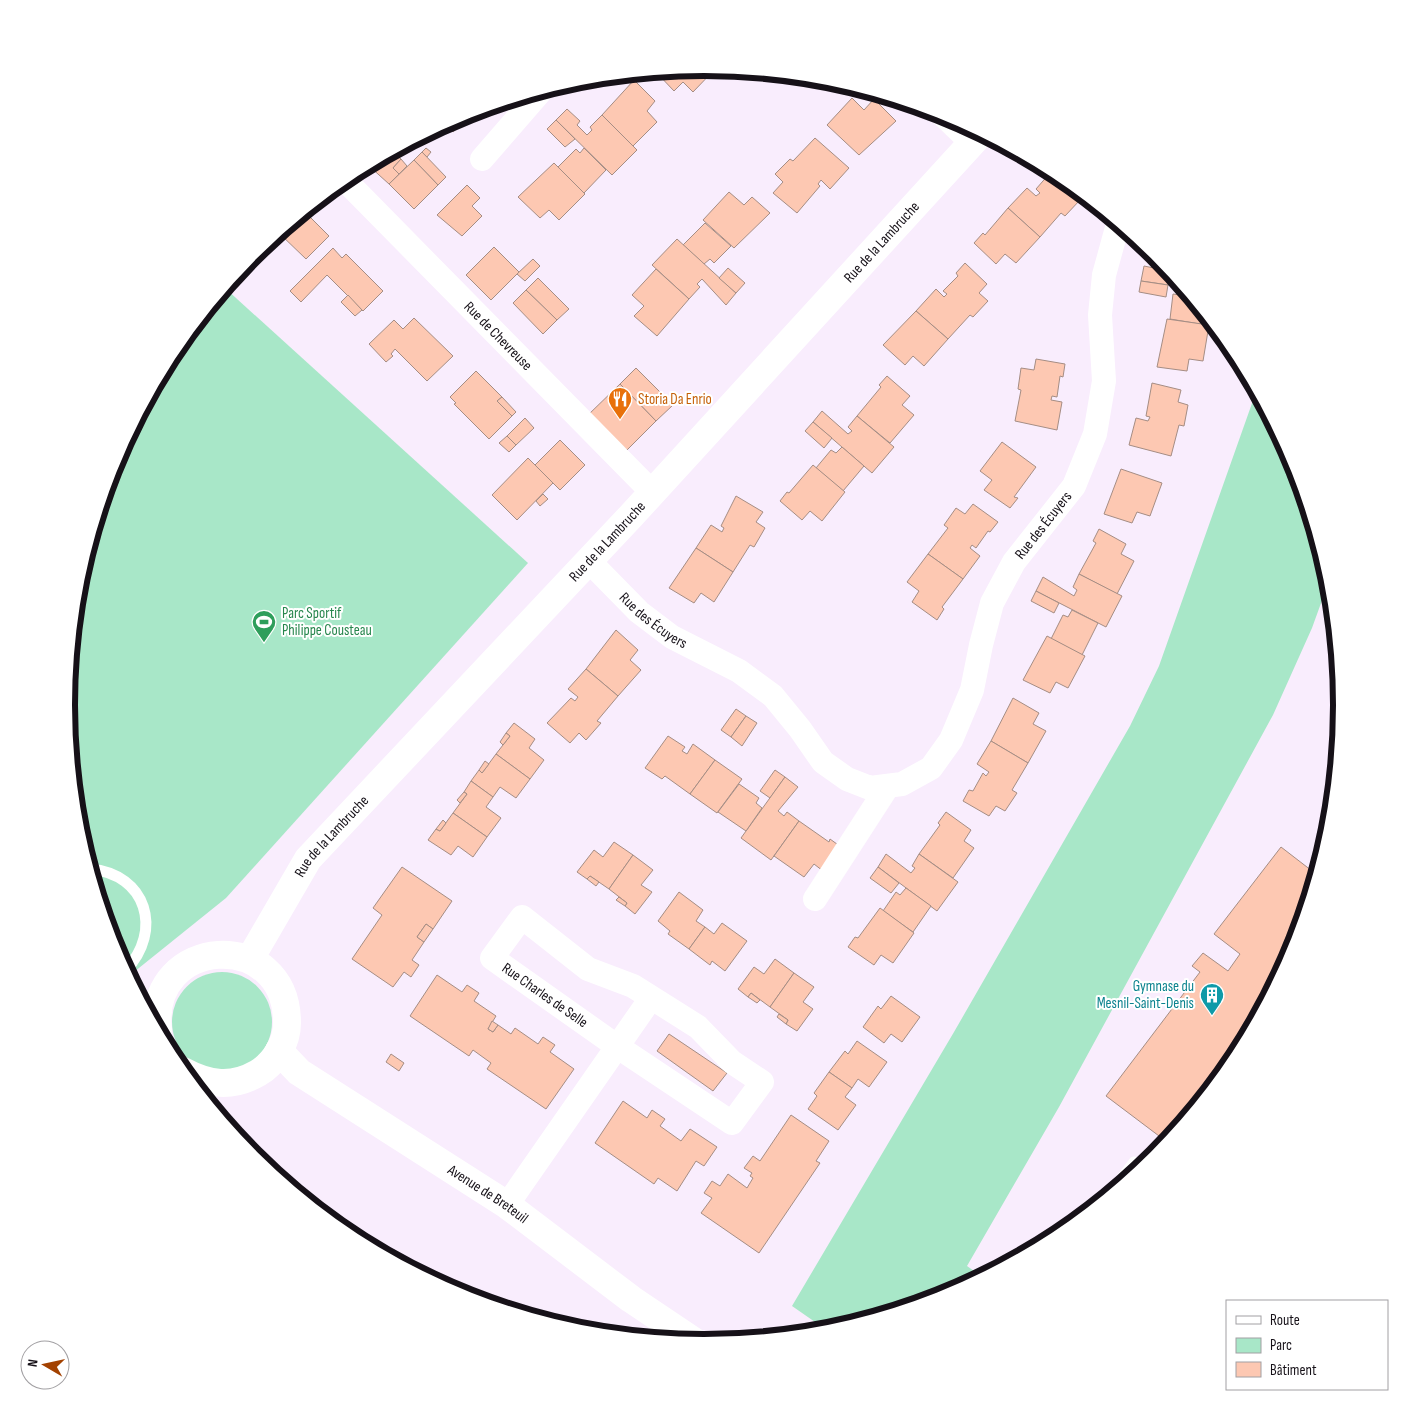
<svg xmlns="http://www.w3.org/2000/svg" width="1408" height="1410" font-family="'Sofia Sans Condensed',sans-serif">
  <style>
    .green { fill: #a8e7c8 }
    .building { fill: #fdc8b2; stroke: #a58d84 }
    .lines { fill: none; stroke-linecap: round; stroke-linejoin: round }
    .lane { stroke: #fff; stroke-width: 11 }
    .street { stroke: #fff; stroke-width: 24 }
    .secondary { stroke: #fff; stroke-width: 28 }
    .labels { text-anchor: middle; stroke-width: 4; stroke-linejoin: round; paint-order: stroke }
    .street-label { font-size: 15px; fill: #161118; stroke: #fff }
    .food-label { font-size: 15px; fill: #c56008; stroke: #fff; text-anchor: start }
    .leisure-label { font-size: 15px; fill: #27864d; stroke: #fff; text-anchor: start }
    .culture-label { font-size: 15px; fill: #0d838f; stroke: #fff; text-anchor: end }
    .rim { fill: none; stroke: #161118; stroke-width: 6 }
  </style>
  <rect width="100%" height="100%" fill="#f9edfd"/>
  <!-- green -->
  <g class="green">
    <polygon points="225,288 528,563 226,898 129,976 115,949 78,829 66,705 79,580 115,461 174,350"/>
    <polygon points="1256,392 1293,461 1329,581 1312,628 1273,715 1059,1107 967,1266 981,1276 948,1294 828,1331 792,1306 954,1032 1130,726 1159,666"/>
    <circle cx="222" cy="1022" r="50"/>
  </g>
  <!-- building -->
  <g class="building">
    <polygon points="704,67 716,68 693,92 683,82 674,91 656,72"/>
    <polygon points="634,80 655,101 647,111 657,122 633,146 602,115"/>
    <polygon points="852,98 864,110 874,99 896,121 859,155 827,125"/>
    <polygon points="567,109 580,121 577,125 587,135 592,130 590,127 602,115 637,150 612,175 556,120"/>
    <polygon points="467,114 460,121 463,123 453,132 445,124"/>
    <polygon points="556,120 575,139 565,147 547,129"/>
    <polygon points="815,138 849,168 830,189 821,180 818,184 820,186 797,213 773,193 783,182 775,174 790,159 793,161"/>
    <polygon points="426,148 431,152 427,157 422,152"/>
    <polygon points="584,148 606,170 584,193 558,167 576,149 580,153"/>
    <polygon points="393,152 401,159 393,168 399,174 389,184 368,165"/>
    <polygon points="422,152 446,177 438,185 414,160"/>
    <polygon points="401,159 407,166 399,174 393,168"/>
    <polygon points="414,160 438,185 414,209 389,184"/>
    <polygon points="554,163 585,194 559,220 549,210 540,218 518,197"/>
    <polygon points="1050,170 1074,188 1071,192 1080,200 1065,216 1061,213 1040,237 1008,208 1027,188 1036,196 1040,193 1036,189 1050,173"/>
    <polygon points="467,185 480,198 472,206 482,216 462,236 437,215"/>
    <polygon points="729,192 744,205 752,197 770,213 734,248 703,220"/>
    <polygon points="1008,208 1040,237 1016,263 1005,254 996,264 974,243 983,233 985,235"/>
    <polygon points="305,212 329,236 306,259 279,233"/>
    <polygon points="705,223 731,246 714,263 710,259 704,264 683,245"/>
    <polygon points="677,239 736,293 726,305 702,279 697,284 700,287 689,299 652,265"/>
    <polygon points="494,247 519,272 491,300 466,275"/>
    <polygon points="333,248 342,258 346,254 383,291 363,311 327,275 301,302 290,291"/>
    <polygon points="533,259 540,266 525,281 517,274"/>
    <polygon points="965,263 987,284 979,293 988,301 973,317 970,315 948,339 916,311 936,289 944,297 947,294 943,291 958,276 956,273"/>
    <polygon points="1144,266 1169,271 1182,287 1141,281"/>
    <polygon points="728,268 745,283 736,293 719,278"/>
    <polygon points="656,269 689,299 657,336 634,316 644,306 632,295"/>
    <polygon points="538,278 569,309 557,320 526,290"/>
    <polygon points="1141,281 1168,285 1166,297 1139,292"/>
    <polygon points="1181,287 1207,317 1206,325 1170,319 1173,294 1180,295"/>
    <polygon points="526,290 557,320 543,334 513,303"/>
    <polygon points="348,295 362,310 355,316 341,302"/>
    <polygon points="916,311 948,339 924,366 913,356 905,365 883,345"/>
    <polygon points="414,318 453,356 427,381 395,349 391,354 393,356 386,362 369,344 394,320 403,329"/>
    <polygon points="1167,319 1209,325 1203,361 1189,359 1187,371 1157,367"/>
    <polygon points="1036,359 1065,364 1063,377 1060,376 1057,397 1052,396 1051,400 1062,402 1057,430 1015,421 1021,390 1018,389 1021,368 1034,370"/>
    <polygon points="636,368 673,405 656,421 620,384"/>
    <polygon points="476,371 502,397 497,401 512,416 489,439 454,404 456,403 450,397"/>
    <polygon points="887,376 910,396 902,405 914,415 890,443 857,416 881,387 879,385"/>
    <polygon points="1152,383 1181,390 1178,402 1188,405 1184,426 1179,425 1171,456 1129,445 1136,418 1148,421 1150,417 1146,416"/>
    <polygon points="620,384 656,421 627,450 587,416"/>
    <polygon points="502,397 516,412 512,416 497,401"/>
    <polygon points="822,411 848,434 852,431 848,427 857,416 894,447 872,473 813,422"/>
    <polygon points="525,418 534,428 516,445 507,436"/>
    <polygon points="813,422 832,438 824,448 805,431"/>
    <polygon points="507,436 516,445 509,452 499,443"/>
    <polygon points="560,440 585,465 560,490 535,465"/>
    <polygon points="1002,442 1036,467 1014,497 1018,498 1010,508 984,490 992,480 980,471"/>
    <polygon points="842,447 864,466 843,491 816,468 831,450 836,453"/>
    <polygon points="528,458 553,483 517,520 492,495"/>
    <polygon points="813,465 845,492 822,521 810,511 802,520 780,501 787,492 789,493"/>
    <polygon points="1121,469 1162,483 1150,516 1137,512 1132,523 1104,514"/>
    <polygon points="543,494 548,499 540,506 536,501"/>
    <polygon points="736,496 763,512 756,522 765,528 754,547 750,545 733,572 696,548 711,525 722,532 724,528 721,526"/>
    <polygon points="973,504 998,522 990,532 988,531 976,548 972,545 970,548 980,556 963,579 928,554 948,528 944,525 956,508 965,514"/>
    <polygon points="1099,529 1126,544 1121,554 1134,561 1117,594 1079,574 1096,543 1093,541"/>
    <polygon points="696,548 733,572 714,602 701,593 694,603 669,588"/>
    <polygon points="928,554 963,579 942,607 944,609 937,620 912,602 919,591 907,582"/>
    <polygon points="1079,574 1122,596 1106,627 1036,591 1043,577 1074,596 1077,590 1073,587"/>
    <polygon points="1036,591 1059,603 1054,613 1031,601"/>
    <polygon points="1072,610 1098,623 1082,655 1051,639 1063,615 1068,617"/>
    <polygon points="616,630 638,650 630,660 641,670 618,696 586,669"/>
    <polygon points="1047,636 1085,656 1068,688 1056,682 1050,693 1023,680"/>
    <polygon points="586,669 618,696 597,721 601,723 586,740 579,733 570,743 547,723 571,698 575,701 578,697 568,689"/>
    <polygon points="1013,698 1039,713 1033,724 1046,731 1028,763 991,741"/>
    <polygon points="736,709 746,716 731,737 721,730"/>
    <polygon points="746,716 757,723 742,746 731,737"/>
    <polygon points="514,723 535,739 529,748 544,760 530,779 496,754 510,736 506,733"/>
    <polygon points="506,733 510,736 503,745 500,742"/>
    <polygon points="668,736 685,747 682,751 687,754 693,744 715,760 690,794 665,776 662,779 645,768"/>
    <polygon points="991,741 1028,763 1012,790 1017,793 1005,811 996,806 989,816 963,801 969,790 973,791 983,773 986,776 989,772 977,764"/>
    <polygon points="496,754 530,779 516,798 500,787 493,797 471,781 479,770 482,773"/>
    <polygon points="715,760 742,779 717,813 690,794"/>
    <polygon points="485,761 489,764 482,773 479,770"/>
    <polygon points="775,770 785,777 770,798 760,791"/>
    <polygon points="785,777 798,787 778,811 784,816 787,812 799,821 771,860 741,838"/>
    <polygon points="471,781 493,797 486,807 501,818 487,837 453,813 467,794 464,792"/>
    <polygon points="739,784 759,798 756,803 762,808 746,831 718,812"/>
    <polygon points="464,792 467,794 460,803 457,800"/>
    <polygon points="946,812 971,830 964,841 974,848 953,878 919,854 940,825 938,823"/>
    <polygon points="453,813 487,837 473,857 458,846 451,855 428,840 436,829 440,831"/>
    <polygon points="443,820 446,823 440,831 436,829"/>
    <polygon points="799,821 829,842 830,839 841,847 823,871 814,864 804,877 774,856"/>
    <polygon points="614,842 633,855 609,889 590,876 587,879 577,872 594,850 603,857"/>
    <polygon points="1281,847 1316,874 1293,949 1234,1060 1167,1142 1106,1096 1200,972 1192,966 1203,953 1228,971 1240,954 1214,934"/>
    <polygon points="886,854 911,873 915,868 912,866 919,854 958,882 937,911 878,867"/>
    <polygon points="633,855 653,870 641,885 652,892 635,914 625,906 627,903 609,889"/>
    <polygon points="402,867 452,901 433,929 426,924 417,937 424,942 412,960 419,965 411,977 404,972 393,987 352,959 382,915 373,908"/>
    <polygon points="878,867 899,883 891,893 870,878"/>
    <polygon points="590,876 599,882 596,886 587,879"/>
    <polygon points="906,888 931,906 913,932 883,911 896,892 900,895"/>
    <polygon points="679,892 703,910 696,921 705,927 689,949 668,934 670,931 658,921"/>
    <polygon points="619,897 627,903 625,906 616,900"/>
    <polygon points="880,908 914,933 893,963 881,955 874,965 848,947 855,937 858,938"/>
    <polygon points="722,923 747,941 725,971 712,961 710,965 689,949 705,927 714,934"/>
    <polygon points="426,924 433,929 424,942 417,937"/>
    <polygon points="775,959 794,973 770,1007 751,993 748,997 738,989 754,967 764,974"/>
    <polygon points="794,973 814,987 803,1002 813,1009 797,1031 786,1024 788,1020 770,1007"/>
    <polygon points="437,975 462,992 467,985 479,993 474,1001 496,1016 488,1029 493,1032 498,1025 511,1034 515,1028 538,1044 543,1037 555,1045 550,1052 574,1069 546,1109 487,1069 491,1063 473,1050 469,1056 410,1016"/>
    <polygon points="751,993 760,1000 757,1003 748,997"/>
    <polygon points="891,996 920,1017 902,1042 891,1034 884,1043 863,1027 878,1006 881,1009"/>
    <polygon points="779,1014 788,1020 786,1024 777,1017"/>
    <polygon points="492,1021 498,1025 493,1032 488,1029"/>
    <polygon points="669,1034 727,1073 713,1091 657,1051"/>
    <polygon points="857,1041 887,1062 869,1087 858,1079 852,1088 829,1072 845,1051 848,1054"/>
    <polygon points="391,1054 404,1063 399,1071 386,1062"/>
    <polygon points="829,1072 852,1088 845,1097 856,1105 838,1130 808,1109 817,1096 814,1093"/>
    <polygon points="623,1101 647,1118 652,1110 665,1119 660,1126 681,1141 690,1129 717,1147 704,1166 696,1161 677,1191 658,1178 654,1184 595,1143"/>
    <polygon points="791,1115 829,1141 816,1161 820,1163 759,1253 701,1213 712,1198 704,1193 712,1181 720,1186 728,1174 747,1188 753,1178 750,1176 752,1173 744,1168 753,1156 760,1161"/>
  </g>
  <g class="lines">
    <!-- lane -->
    <g class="lane">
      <path d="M90 869C147 874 163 931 126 970"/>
      <polyline points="139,994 158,1008"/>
      <polyline points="1112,1191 1134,1162"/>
    </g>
    <!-- street -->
    <g class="street">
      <polyline points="942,114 972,143"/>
      <polyline points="482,159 541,91"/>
      <path id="s1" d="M344 179 652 492"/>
      <path id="s2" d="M589 561 639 612 672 637 739 671 773 696 800 729 823 762 847 779 870 788 902 784 931 768 951 740 972 690 981 645 992 603 1014 562 1074 486 1095 434 1104 381 1100 315 1104 275 1118 224"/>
      <polyline points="815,899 888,786"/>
      <polygon points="522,917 588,969 633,986 698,1027 732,1062 762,1082 732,1123 618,1047 492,958"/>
      <polyline points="507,1205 651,998"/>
    </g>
    <!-- secondary -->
    <g class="secondary">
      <path id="s3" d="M250 959 308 859 630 517 981 133"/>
      <path d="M158 1030C147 936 287 926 287 1023 287 1042 275 1063 258 1073 232 1088 209 1085 183 1071"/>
      <path id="s4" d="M279 1051 299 1072 507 1205 631 1299 695 1342"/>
    </g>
  </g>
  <!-- icons -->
  <defs>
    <g id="restaurant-pin" transform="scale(1.25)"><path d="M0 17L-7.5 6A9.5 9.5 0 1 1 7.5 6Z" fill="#e8710a" stroke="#fff"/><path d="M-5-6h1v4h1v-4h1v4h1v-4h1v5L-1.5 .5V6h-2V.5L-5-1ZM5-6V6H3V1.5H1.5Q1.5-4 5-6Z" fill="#fff"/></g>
    <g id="stadium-pin" transform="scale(1.25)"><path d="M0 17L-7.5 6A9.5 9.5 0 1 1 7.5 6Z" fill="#2e9e5b" stroke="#fff"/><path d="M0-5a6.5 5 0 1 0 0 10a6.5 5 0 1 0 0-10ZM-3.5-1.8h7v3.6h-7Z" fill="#fff"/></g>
    <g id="building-pin" transform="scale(1.25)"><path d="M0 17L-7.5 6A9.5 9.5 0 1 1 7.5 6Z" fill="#0f9aa8" stroke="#fff"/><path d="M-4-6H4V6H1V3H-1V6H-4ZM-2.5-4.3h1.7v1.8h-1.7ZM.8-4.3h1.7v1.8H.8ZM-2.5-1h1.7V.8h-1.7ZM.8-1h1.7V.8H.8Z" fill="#fff"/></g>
  </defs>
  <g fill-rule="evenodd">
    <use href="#restaurant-pin" x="620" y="399"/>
    <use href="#stadium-pin" x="264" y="622"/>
    <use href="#building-pin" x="1212" y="995"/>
  </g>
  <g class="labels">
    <!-- street labels -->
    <g class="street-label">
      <text dy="5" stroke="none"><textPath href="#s3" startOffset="958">Rue de la Lambruche</textPath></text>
      <text dy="5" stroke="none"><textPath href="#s1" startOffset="220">Rue de Chevreuse</textPath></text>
      <text dy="5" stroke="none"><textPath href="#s2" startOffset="704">Rue des Écuyers</textPath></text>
      <text dy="5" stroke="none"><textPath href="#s3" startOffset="552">Rue de la Lambruche</textPath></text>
      <text dy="5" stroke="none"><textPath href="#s2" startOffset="88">Rue des Écuyers</textPath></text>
      <text dy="5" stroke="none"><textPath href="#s3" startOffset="148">Rue de la Lambruche</textPath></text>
      <text transform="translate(545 995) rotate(35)" y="5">Rue Charles de Selle</text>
      <text dy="5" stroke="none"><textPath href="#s4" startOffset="254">Avenue de Breteuil</textPath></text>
    </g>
    <!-- food labels -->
    <g class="food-label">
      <text x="638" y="404">Storia Da Enrio</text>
    </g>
    <!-- leisure labels -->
    <g class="leisure-label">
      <text x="282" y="618">Parc Sportif<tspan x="282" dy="17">Philippe Cousteau</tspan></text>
    </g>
    <!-- culture labels -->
    <g class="culture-label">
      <text x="1194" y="991">Gymnase du<tspan x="1194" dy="17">Mesnil-Saint-Denis</tspan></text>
    </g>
  </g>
  <!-- crop -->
  <path d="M0 0H1408V1410H0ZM75 705a629 629 0 1 1 1258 0a629 629 0 1 1-1258 0Z" fill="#fff" fill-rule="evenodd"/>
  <path class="rim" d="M75 705a629 629 0 1 1 1258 0a629 629 0 1 1-1258 0Z"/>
  <!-- legend -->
  <rect x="1226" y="1300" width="162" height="90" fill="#ffffff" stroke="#a2a0a3"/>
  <rect x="1236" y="1316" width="25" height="8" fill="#ffffff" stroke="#a2a0a3"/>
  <text x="1270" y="1325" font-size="15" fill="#161118">Route</text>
  <rect x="1236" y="1338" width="25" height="15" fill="#a8e7c8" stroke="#a2a0a3"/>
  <text x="1270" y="1350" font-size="15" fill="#161118">Parc</text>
  <rect x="1236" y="1362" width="25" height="15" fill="#fdc8b2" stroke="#a2a0a3"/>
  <text x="1270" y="1375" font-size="15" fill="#161118">Bâtiment</text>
  <!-- north arrow -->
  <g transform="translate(45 1365) rotate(279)"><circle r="24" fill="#ffffff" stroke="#a2a0a3"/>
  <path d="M0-4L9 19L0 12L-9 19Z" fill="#a34100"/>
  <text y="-8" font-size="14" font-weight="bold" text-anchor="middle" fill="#161118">N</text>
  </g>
</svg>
